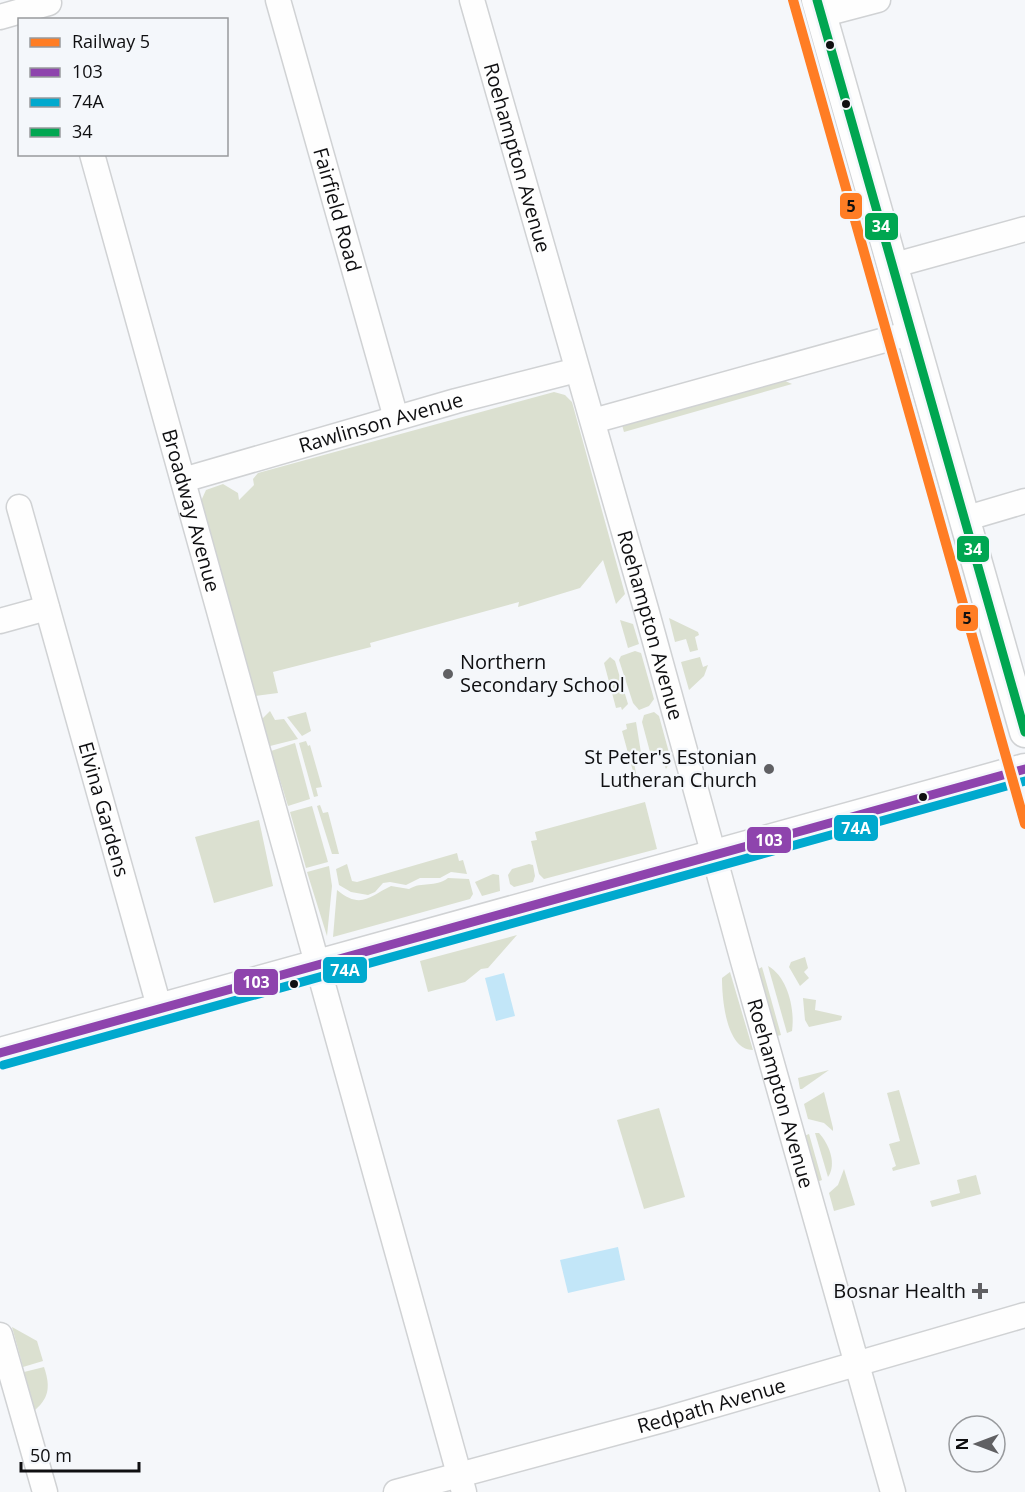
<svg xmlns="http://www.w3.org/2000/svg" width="1025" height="1492" font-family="'Open Sans',sans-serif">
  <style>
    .green { fill: #dbe0d0 }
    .water { fill: #c2e6f8 }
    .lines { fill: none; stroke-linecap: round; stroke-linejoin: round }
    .minor-casing { stroke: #d0d2d4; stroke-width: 27 }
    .major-casing { stroke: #d0d2d4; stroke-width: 33 }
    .minor { stroke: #fefefe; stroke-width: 24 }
    .major { stroke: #fefefe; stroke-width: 30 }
    .bus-1-casing { stroke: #f4f7fb; stroke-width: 14 }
    .bus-2-casing { stroke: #f4f7fb; stroke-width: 14 }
    .bus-3-casing { stroke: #f4f7fb; stroke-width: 14 }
    .bus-1 { stroke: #8e44ad; stroke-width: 9 }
    .bus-2 { stroke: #00a9ce; stroke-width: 9 }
    .bus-3 { stroke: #00a651; stroke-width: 9 }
    .rail-1-casing { stroke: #f4f7fb; stroke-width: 15 }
    .rail-1 { stroke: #ff7d24; stroke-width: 10 }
    .bus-dot { fill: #0f0f11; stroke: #f4f7fb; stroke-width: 2 }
    .poi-dot { fill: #606063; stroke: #f4f7fb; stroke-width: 2 }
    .labels { text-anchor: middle; stroke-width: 4.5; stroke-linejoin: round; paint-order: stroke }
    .street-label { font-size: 20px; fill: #0f0f11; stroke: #f4f7fb }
    .poi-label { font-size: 20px; fill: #0f0f11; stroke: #f4f7fb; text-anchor: end }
    .line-badge { stroke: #f4f7fb; stroke-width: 2 }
    .badge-label { font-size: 16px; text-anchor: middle; font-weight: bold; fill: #fff }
    .pale-badge-label { font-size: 16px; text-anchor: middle; font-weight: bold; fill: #111 }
  </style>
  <rect width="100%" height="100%" fill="#f5f7fa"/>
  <!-- green -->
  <g class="green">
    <polygon points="783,380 792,384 624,432 622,425"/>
    <polygon points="554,392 565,395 572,402 625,594 616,604 603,560 580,588 518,607 519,602 370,643 371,647 273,672 278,693 255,696 203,507 201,501 206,490 223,484 238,493 239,500 254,485 253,479 258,473"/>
    <polygon points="669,618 698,632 699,635 695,637 698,650 690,652 686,639 675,642"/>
    <polygon points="620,620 633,624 639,644 628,648"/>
    <polygon points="635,651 641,653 654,699 649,706 639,710 633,703 619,660 621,656"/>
    <polygon points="610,657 615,661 628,704 622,710 621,707 616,708 604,663"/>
    <polygon points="700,657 703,667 708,665 704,676 689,690 681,662"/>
    <polygon points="270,711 275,720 284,719 298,739 270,746 262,719"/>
    <polygon points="306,712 311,731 302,736 287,717"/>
    <polygon points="654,712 659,716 671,760 666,769 661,757 650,752 642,722 644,715"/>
    <polygon points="636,722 642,759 634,762 636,774 634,775 622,731 627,729 626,724"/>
    <polygon points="306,741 308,746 310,745 322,787 316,788 318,796 314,797 299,743"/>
    <polygon points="295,743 310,799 288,806 271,751"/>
    <polygon points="645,802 657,849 544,879 539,874 531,841 537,840 535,832"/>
    <polygon points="320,805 323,813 328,812 339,854 332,854 317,806"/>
    <polygon points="312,806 328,862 306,868 290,812"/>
    <polygon points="259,820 273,886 214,903 195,837"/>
    <polygon points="457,853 459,861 463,860 467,874 451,872 440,878 420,878 406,885 390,882 383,883 375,892 368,895 351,892 339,885 336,869 347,864 352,881 357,882"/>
    <polygon points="529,864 533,865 535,876 533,882 514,887 510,884 508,875 512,869"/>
    <polygon points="329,866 332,886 327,936 307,872"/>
    <polygon points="493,874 499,875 500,891 482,896 475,882"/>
    <path d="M448 878 469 879 473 894 470 899 333 937 337 890C361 910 370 896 391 886L409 889C422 881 435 888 448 878Z"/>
    <polygon points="517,935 488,968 481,969 465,982 428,992 420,961"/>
    <polygon points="805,957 808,968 804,972 809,978 800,986 789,967 791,962"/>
    <path d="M768 966C788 977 795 1010 792 1031L787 1033Z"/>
    <polygon points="762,967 781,1035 774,1037 755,971"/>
    <path d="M730 972 753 1050C726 1050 722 999 722 978Z"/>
    <polygon points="803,998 816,1000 815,1010 842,1016 841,1020 809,1027 805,1020"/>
    <polygon points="829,1070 802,1089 800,1089 798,1078"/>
    <polygon points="899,1090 920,1164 893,1171 892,1168 896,1166 889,1144 900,1141 887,1093"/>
    <polygon points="824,1092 833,1128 833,1131 824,1123 808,1119 804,1104"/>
    <polygon points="659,1108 685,1197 644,1209 617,1120"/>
    <path d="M815 1133H819C829 1144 837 1164 828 1177Z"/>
    <polygon points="809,1134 822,1180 817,1182 804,1136"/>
    <polygon points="844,1169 855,1205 834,1211 829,1193 838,1185"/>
    <polygon points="976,1175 981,1194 932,1207 930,1201 960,1193 957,1180"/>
    <polygon points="12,1327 37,1341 43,1361 23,1367"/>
    <path d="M44 1367C50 1385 50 1397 35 1410L24 1372Z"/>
  </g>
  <!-- water -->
  <g class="water">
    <polygon points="504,973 515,1016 496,1021 485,978"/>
    <polygon points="618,1247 625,1280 568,1293 560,1260"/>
  </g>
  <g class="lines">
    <!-- minor casing -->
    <g class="minor-casing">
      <g id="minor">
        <path id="s1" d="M278 0 396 418"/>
        <path id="s2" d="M472 0 646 609 743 961 893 1492"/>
        <polyline points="821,15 878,0"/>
        <polyline points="0,17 49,3"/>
        <path id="s3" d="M92 154 464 1492"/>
        <polyline points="891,266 1025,229"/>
        <polyline points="593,421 910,333"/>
        <path id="s4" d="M183 480 456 401 577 370"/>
        <path id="s5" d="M19 507 160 1010"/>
        <polyline points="964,519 1025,501"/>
        <polyline points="0,621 47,608"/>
        <polyline points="0,1335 45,1492"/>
        <path id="s6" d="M396 1492 663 1420 1025 1315"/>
      </g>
    </g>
    <!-- major casing -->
    <g class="major-casing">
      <g id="major">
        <polyline points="817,0 1025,732"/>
        <polyline points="0,1053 1025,769"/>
      </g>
    </g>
    <!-- minor -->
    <use href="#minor" class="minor"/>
    <!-- major -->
    <use href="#major" class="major"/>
    <!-- bus-1 casing -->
    <g class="bus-1-casing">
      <polyline id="bus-1" points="0,1053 1025,769"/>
    </g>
    <!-- bus-2 casing -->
    <g class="bus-2-casing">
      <polyline id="bus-2" points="3,1065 1025,781"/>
    </g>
    <!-- bus-3 casing -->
    <g class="bus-3-casing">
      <polyline id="bus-3" points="817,0 1025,732"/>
    </g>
    <!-- bus-1 -->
    <use href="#bus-1" class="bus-1"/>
    <!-- bus-2 -->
    <use href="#bus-2" class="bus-2"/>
    <!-- bus-3 -->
    <use href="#bus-3" class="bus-3"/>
    <!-- rail-1 casing -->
    <g class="rail-1-casing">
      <polyline id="rail-1" points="793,0 1025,824"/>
    </g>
    <!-- rail-1 -->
    <use href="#rail-1" class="rail-1"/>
  </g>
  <!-- markers -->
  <g class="bus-dot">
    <circle cx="830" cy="45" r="5"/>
    <circle cx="846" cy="104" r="5"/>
    <circle cx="923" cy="797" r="5"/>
    <circle cx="294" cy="984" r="5"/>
  </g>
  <g class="poi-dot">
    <circle cx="448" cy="674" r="6"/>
    <circle cx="769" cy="769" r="6"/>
    <path d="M977 1282h6v6h6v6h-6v6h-6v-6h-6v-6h6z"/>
  </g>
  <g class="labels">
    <!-- street labels -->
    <g class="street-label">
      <text dy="7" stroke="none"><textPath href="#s2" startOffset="164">Roehampton Avenue</textPath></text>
      <text dy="7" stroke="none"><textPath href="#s1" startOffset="218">Fairfield Road</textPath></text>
      <text dy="7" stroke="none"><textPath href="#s4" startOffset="206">Rawlinson Avenue</textPath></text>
      <text dy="7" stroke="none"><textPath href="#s3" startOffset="370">Broadway Avenue</textPath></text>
      <text dy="7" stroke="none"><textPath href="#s2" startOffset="650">Roehampton Avenue</textPath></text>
      <text dy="7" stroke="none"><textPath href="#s5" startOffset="314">Elvina Gardens</textPath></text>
      <text dy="7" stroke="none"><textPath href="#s2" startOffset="1136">Roehampton Avenue</textPath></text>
      <text dy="7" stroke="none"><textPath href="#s6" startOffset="327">Redpath Avenue</textPath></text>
    </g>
    <!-- poi labels -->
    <g class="poi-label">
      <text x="460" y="669" text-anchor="start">Northern<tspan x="460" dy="23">Secondary School</tspan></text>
      <text x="757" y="764">St Peter's Estonian<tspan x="757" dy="23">Lutheran Church</tspan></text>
      <text x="966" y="1298">Bosnar Health</text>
    </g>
  </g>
  <g class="line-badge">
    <rect x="839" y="192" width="24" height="28" rx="6" fill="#ff7d24"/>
    <rect x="864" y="212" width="35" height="29" rx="6" fill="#00a651"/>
    <rect x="956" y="535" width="34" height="28" rx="6" fill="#00a651"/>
    <rect x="955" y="604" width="24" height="28" rx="6" fill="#ff7d24"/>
    <rect x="833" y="814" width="46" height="28" rx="6" fill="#00a9ce"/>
    <rect x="746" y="826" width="46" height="28" rx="6" fill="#8e44ad"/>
    <rect x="322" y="956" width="46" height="28" rx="6" fill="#00a9ce"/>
    <rect x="233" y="968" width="46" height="28" rx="6" fill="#8e44ad"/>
  </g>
  <g class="badge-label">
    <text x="881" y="232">34</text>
    <text x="973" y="555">34</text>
    <text x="856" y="834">74A</text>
    <text x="769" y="846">103</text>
    <text x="345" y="976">74A</text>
    <text x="256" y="988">103</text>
  </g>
  <g class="pale-badge-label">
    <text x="851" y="212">5</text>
    <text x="967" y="624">5</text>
  </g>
  <!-- legend -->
  <rect x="18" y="18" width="210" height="138" fill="#f4f7fb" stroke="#989a9d" stroke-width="1.5"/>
  <rect x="30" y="38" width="30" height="9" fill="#ff7d24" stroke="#989a9d" stroke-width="1.5"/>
  <text x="72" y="48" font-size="18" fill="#0f0f11">Railway 5</text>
  <rect x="30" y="68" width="30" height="9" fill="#8e44ad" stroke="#989a9d" stroke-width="1.5"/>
  <text x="72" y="78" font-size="18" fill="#0f0f11">103</text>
  <rect x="30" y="98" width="30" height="9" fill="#00a9ce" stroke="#989a9d" stroke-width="1.5"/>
  <text x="72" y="108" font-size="18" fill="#0f0f11">74A</text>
  <rect x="30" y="128" width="30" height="9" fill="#00a651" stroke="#989a9d" stroke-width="1.5"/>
  <text x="72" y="138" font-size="18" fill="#0f0f11">34</text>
  <!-- north arrow -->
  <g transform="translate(977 1444) rotate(270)"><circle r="28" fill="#f4f7fb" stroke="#989a9d" stroke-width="1.5"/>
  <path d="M0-4.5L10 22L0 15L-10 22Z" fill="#606063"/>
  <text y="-9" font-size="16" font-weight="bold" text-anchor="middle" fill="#0f0f11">N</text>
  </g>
  <!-- scale -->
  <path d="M21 1462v9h118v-9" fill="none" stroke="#0f0f11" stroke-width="3"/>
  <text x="30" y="1462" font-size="18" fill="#0f0f11" stroke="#f4f7fb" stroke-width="4.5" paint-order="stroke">50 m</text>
</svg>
